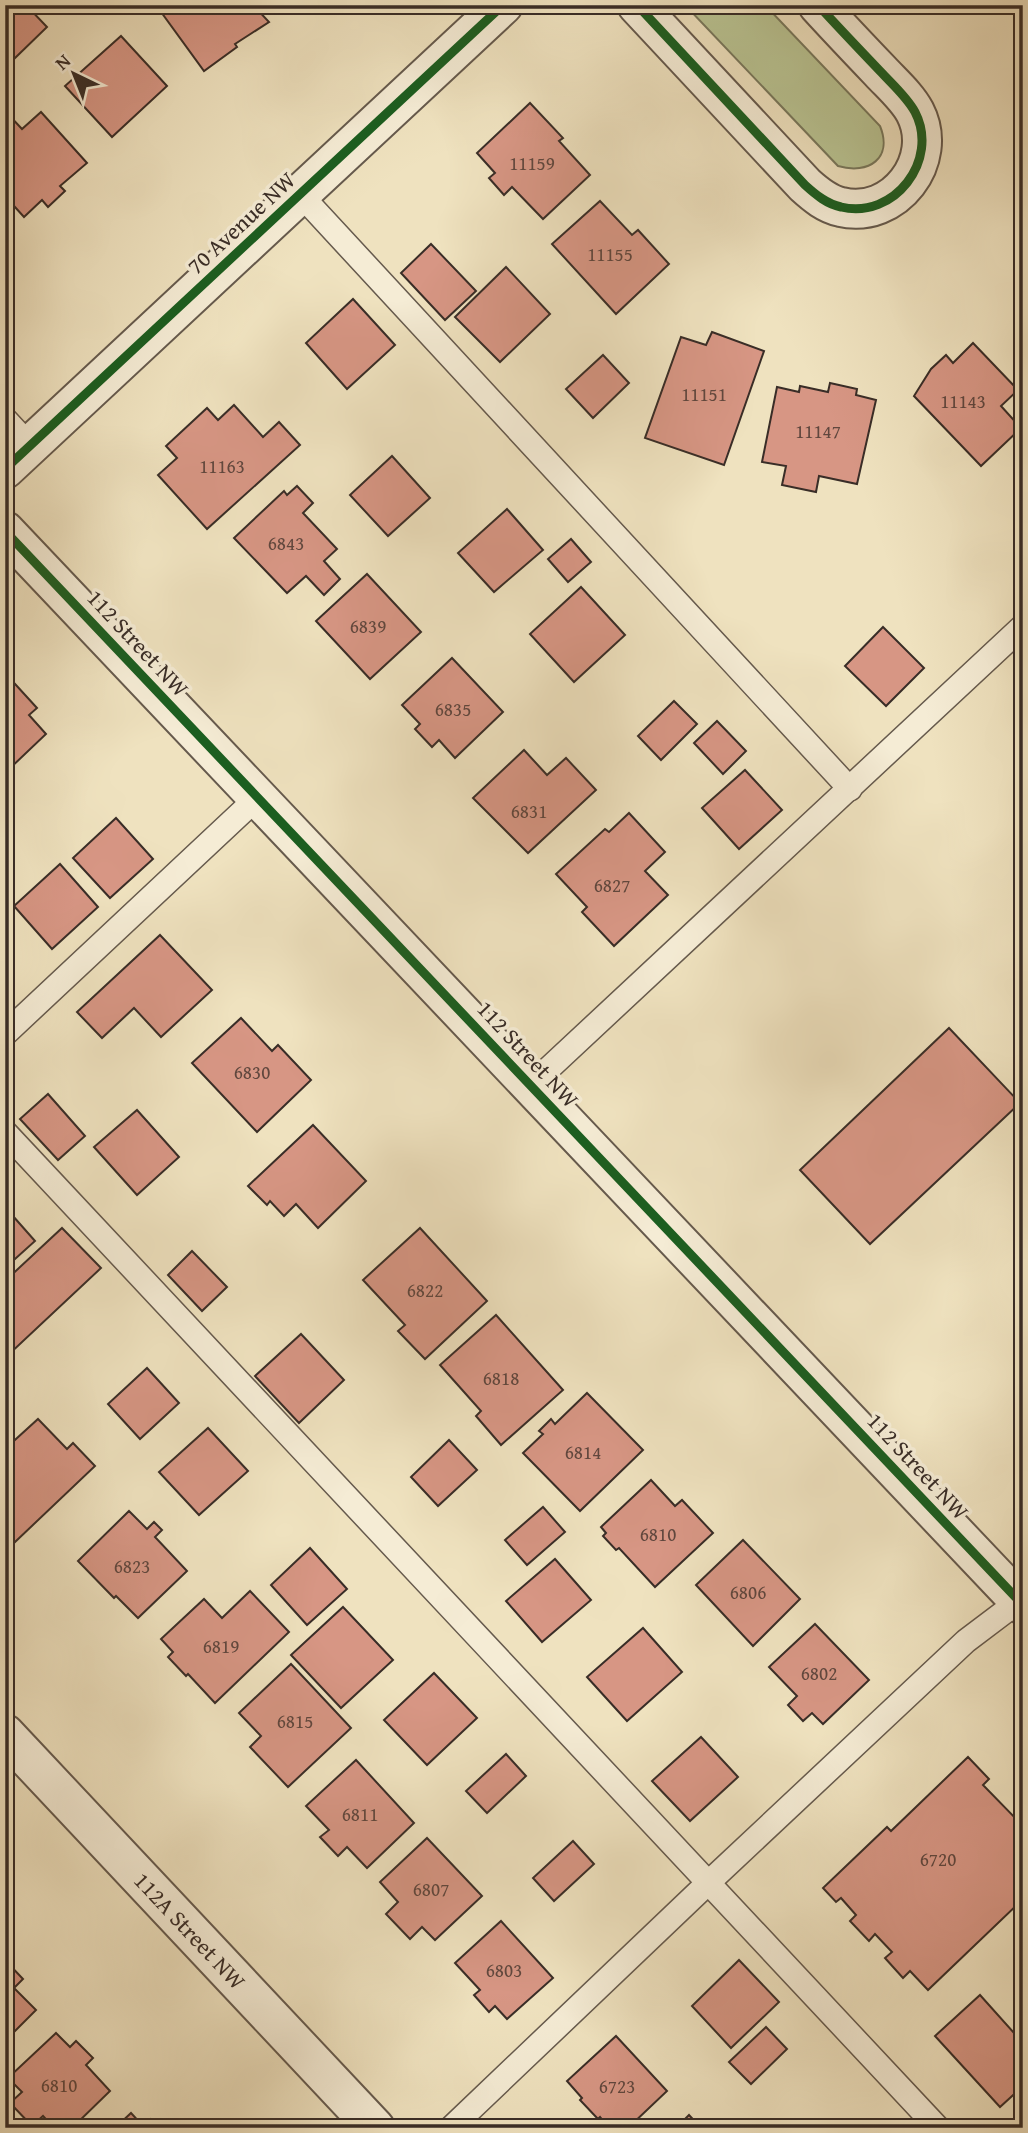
<svg xmlns="http://www.w3.org/2000/svg" width="1028" height="2133" font-family="'Gentium Book Plus',serif">
  <style>
    .green { fill: #b9c392; stroke: #79785c; stroke-width: 2 }
    .building { fill: #d79684; stroke: #392d27; stroke-width: 2 }
    .lines { fill: none; stroke-linecap: round; stroke-linejoin: round }
    .lane-casing { stroke: #665a4d; stroke-width: 26 }
    .street-casing { stroke: #665a4d; stroke-width: 42 }
    .lane { stroke: #f5ecd5; stroke-width: 23 }
    .street { stroke: #f5ecd5; stroke-width: 38 }
    .cycleway-casing { stroke: #f5ecd5; stroke-width: 13 }
    .cycleway { stroke: #1b5e20; stroke-width: 9 }
    .labels { text-anchor: middle; stroke-width: 7; stroke-linejoin: round; paint-order: stroke }
    .number-label { font-size: 19px; fill: #60473e }
    .street-label { font-size: 23px; fill: #392d27; stroke: #f5ecd5 }
  </style>
  <rect width="100%" height="100%" fill="#efe2bf"/>
  <filter id="stains"><feTurbulence type="fractalNoise" baseFrequency=".00286" numOctaves="4"/><feColorMatrix values="0 0 0 0 .2 0 0 0 0 .09 0 0 0 0 .02 0 0 0 .5 -.17"/></filter>
  <radialGradient id="worn" r=".72"><stop offset=".6" stop-color="#630" stop-opacity="0"/><stop offset="1" stop-color="#630" stop-opacity=".3"/></radialGradient>
  <!-- green -->
  <path class="green" d="M685 5H765L880 126C893 158 869 175 838 166Z"/>
  <!-- building -->
  <g class="building">
    <polygon points="5,5 26,5 47,27 14,59 5,49"/>
    <polygon points="156,5 253,5 269,22 235,44 237,47 204,71"/>
    <polygon points="121,36 167,86 112,137 65,86"/>
    <polygon points="530,103 563,138 559,141 590,175 543,219 512,187 504,195 489,178 495,173 477,153"/>
    <polygon points="41,112 87,163 60,186 65,191 48,207 42,200 24,217 5,196 5,116 8,114 22,129"/>
    <polygon points="600,201 632,235 638,230 669,264 616,314 552,244"/>
    <polygon points="431,244 476,291 445,320 401,273"/>
    <polygon points="506,267 550,314 500,362 455,317"/>
    <polygon points="353,299 395,345 347,389 306,343"/>
    <polygon points="712,332 764,351 724,465 645,438 681,337 706,345"/>
    <polygon points="973,343 1018,390 1001,406 1021,428 981,466 914,396 931,369 946,355 953,363"/>
    <polygon points="603,355 629,383 593,418 566,389"/>
    <polygon points="830,383 857,389 856,395 876,400 857,484 819,476 816,492 782,485 786,466 762,462 777,387 799,392 800,386 828,392"/>
    <polygon points="234,405 263,437 279,422 300,445 207,529 158,475 177,458 166,446 207,408 218,420"/>
    <polygon points="392,456 430,498 388,536 350,495"/>
    <polygon points="297,486 313,503 303,513 337,549 324,561 340,579 324,595 306,576 287,593 234,538 284,491 287,495"/>
    <polygon points="507,509 543,550 494,592 458,553"/>
    <polygon points="571,539 591,562 568,582 548,559"/>
    <polygon points="367,574 421,632 370,679 316,621"/>
    <polygon points="581,587 625,635 574,682 530,634"/>
    <polygon points="883,627 924,668 886,706 845,666"/>
    <polygon points="452,658 503,712 455,758 439,740 432,747 415,729 420,724 402,705"/>
    <polygon points="5,673 37,708 29,715 46,734 5,773"/>
    <polygon points="674,701 697,724 661,760 638,736"/>
    <polygon points="717,721 746,751 723,774 694,743"/>
    <polygon points="524,750 547,775 566,758 596,790 528,853 473,798"/>
    <polygon points="745,770 782,810 739,849 702,808"/>
    <polygon points="629,813 665,852 645,871 668,895 614,946 582,912 587,907 556,874 605,829 609,832"/>
    <polygon points="116,818 153,859 110,898 73,858"/>
    <polygon points="60,864 98,907 52,949 14,906"/>
    <polygon points="160,935 212,990 161,1037 134,1008 102,1038 77,1012"/>
    <polygon points="241,1018 272,1051 278,1045 311,1080 257,1132 192,1063"/>
    <polygon points="949,1028 1020,1103 870,1244 800,1170"/>
    <polygon points="48,1094 85,1136 58,1160 20,1119"/>
    <polygon points="137,1110 179,1157 137,1195 94,1147"/>
    <polygon points="313,1125 366,1181 318,1228 296,1204 284,1216 270,1201 267,1205 248,1186"/>
    <polygon points="5,1207 35,1241 5,1268"/>
    <polygon points="62,1228 101,1268 5,1358 5,1281"/>
    <polygon points="420,1228 487,1301 425,1359 398,1331 405,1325 363,1280"/>
    <polygon points="192,1251 227,1287 202,1311 168,1275"/>
    <polygon points="496,1315 563,1390 501,1445 476,1416 481,1411 440,1365"/>
    <polygon points="301,1334 344,1380 299,1423 255,1376"/>
    <polygon points="147,1368 179,1403 140,1439 108,1404"/>
    <polygon points="587,1393 643,1450 580,1511 523,1453 543,1434 539,1431 551,1419 555,1424"/>
    <polygon points="38,1419 67,1449 73,1443 95,1466 15,1542 5,1531 5,1449"/>
    <polygon points="208,1428 248,1471 199,1515 159,1472"/>
    <polygon points="449,1440 477,1470 438,1506 411,1477"/>
    <polygon points="651,1480 675,1506 682,1500 713,1533 655,1587 619,1548 616,1550 603,1536 606,1533 601,1527"/>
    <polygon points="543,1507 565,1532 527,1565 505,1540"/>
    <polygon points="129,1511 147,1529 154,1522 162,1530 155,1537 187,1571 138,1618 116,1596 114,1598 78,1561"/>
    <polygon points="743,1540 800,1599 753,1646 696,1585"/>
    <polygon points="310,1548 347,1589 307,1625 271,1585"/>
    <polygon points="555,1559 591,1600 542,1642 506,1601"/>
    <polygon points="250,1591 289,1632 215,1703 188,1674 186,1676 168,1657 173,1652 161,1639 204,1599 222,1618"/>
    <polygon points="343,1607 393,1660 341,1708 291,1655"/>
    <polygon points="815,1624 869,1680 823,1724 812,1713 803,1721 788,1705 797,1696 769,1667"/>
    <polygon points="643,1628 682,1672 627,1721 587,1677"/>
    <polygon points="291,1664 351,1728 288,1787 250,1747 261,1736 239,1713"/>
    <polygon points="434,1673 477,1718 427,1765 384,1720"/>
    <polygon points="701,1737 738,1777 690,1821 652,1781"/>
    <polygon points="506,1754 526,1776 487,1813 466,1791"/>
    <polygon points="968,1757 989,1779 983,1785 1023,1826 1023,1899 928,1990 910,1971 903,1978 885,1958 892,1952 875,1934 869,1941 850,1921 856,1915 841,1898 836,1902 823,1888 887,1827 891,1831"/>
    <polygon points="356,1760 414,1823 367,1868 347,1847 338,1856 320,1837 329,1830 306,1806"/>
    <polygon points="427,1838 482,1896 435,1940 422,1927 410,1939 386,1914 398,1902 380,1882"/>
    <polygon points="573,1841 594,1864 554,1901 533,1878"/>
    <polygon points="501,1921 553,1978 507,2019 495,2006 489,2012 474,1995 480,1990 455,1963"/>
    <polygon points="5,1960 23,1979 14,1988 36,2010 5,2041"/>
    <polygon points="739,1960 779,2002 731,2048 692,2006"/>
    <polygon points="980,1995 1023,2043 1023,2086 1000,2107 935,2036"/>
    <polygon points="766,2027 787,2049 751,2084 729,2062"/>
    <polygon points="56,2033 70,2047 76,2041 93,2058 86,2065 110,2091 72,2128 54,2128 43,2116 32,2126 10,2103 22,2092 8,2078"/>
    <polygon points="616,2036 667,2091 628,2128 609,2128 600,2117 598,2119 580,2100 582,2098 567,2081"/>
    <polygon points="131,2113 142,2125 150,2119 159,2128 115,2128"/>
    <polygon points="689,2115 701,2128 676,2128"/>
  </g>
  <g class="lines">
    <!-- lane casing -->
    <g class="lane-casing">
      <g id="lane">
        <polyline points="300,194 850,789"/>
        <polyline points="5,419 30,446"/>
        <polyline points="5,1034 258,797"/>
        <polyline points="531,1085 1023,626"/>
        <polyline points="5,1132 938,2128"/>
        <polyline points="451,2128 708,1883 966,1641 1019,1601"/>
      </g>
    </g>
    <!-- street casing -->
    <g class="street-casing">
      <g id="street">
        <path d="M637 5 805 185C816 195 827 204 841 207 894 220 940 160 915 112 907 97 892 84 880 71 859 49 838 27 818 5"/>
        <polyline points="5,469 503,5"/>
        <polyline points="5,531 1023,1605"/>
        <path id="s1" d="M5 1734 375 2128"/>
      </g>
    </g>
    <!-- lane -->
    <use href="#lane" class="lane"/>
    <!-- street -->
    <use href="#street" class="street"/>
    <!-- cycleway casing -->
    <g class="cycleway-casing">
      <g id="cycleway">
        <path d="M637 5 805 185C816 195 827 204 841 207 894 220 940 160 915 112 907 97 892 84 880 71 859 49 838 27 818 5"/>
        <polyline points="5,469 503,5"/>
        <polyline points="5,531 1023,1605"/>
      </g>
    </g>
    <!-- cycleway -->
    <use href="#cycleway" class="cycleway"/>
  </g>
  <g class="labels">
    <!-- number labels -->
    <g class="number-label">
      <text x="532" y="170">11159</text>
      <text x="610" y="261">11155</text>
      <text x="704" y="401">11151</text>
      <text x="963" y="408">11143</text>
      <text x="818" y="438">11147</text>
      <text x="222" y="473">11163</text>
      <text x="286" y="550">6843</text>
      <text x="368" y="633">6839</text>
      <text x="453" y="716">6835</text>
      <text x="529" y="818">6831</text>
      <text x="612" y="892">6827</text>
      <text x="252" y="1079">6830</text>
      <text x="425" y="1297">6822</text>
      <text x="501" y="1385">6818</text>
      <text x="583" y="1459">6814</text>
      <text x="658" y="1541">6810</text>
      <text x="132" y="1573">6823</text>
      <text x="748" y="1599">6806</text>
      <text x="221" y="1653">6819</text>
      <text x="819" y="1680">6802</text>
      <text x="295" y="1728">6815</text>
      <text x="360" y="1821">6811</text>
      <text x="938" y="1866">6720</text>
      <text x="431" y="1896">6807</text>
      <text x="504" y="1977">6803</text>
      <text x="59" y="2092">6810</text>
      <text x="617" y="2093">6723</text>
    </g>
    <!-- street labels -->
    <g class="street-label">
      <text transform="translate(241 223) rotate(-43)" y="8">70 Avenue NW</text>
      <text transform="translate(138 643) rotate(47)" y="8">112 Street NW</text>
      <text transform="translate(528 1054) rotate(47)" y="8">112 Street NW</text>
      <text transform="translate(918 1466) rotate(47)" y="8">112 Street NW</text>
      <text dy="8" stroke="none"><textPath href="#s1" startOffset="270">112A Street NW</textPath></text>
    </g>
  </g>
  <!-- margin -->
  <rect width="1028" height="2133" fill="none" stroke="#efe2bf" stroke-width="28"/>
  <rect x="7" y="7" width="1014" height="2119" fill="none" stroke="#392d27" stroke-width="3.5"/>
  <rect x="14" y="14" width="1000" height="2105" fill="none" stroke="#392d27" stroke-width="2"/>
  <!-- north arrow -->
  <g transform="translate(74 74) rotate(317)" stroke="#f5ecd5" stroke-width="5" paint-order="stroke">
  <path d="M0-5L12 26L0 18L-12 26Z" fill="#392d27"/>
  <text y="-10" font-size="19" font-weight="bold" text-anchor="middle" fill="#392d27">N</text>
  </g>
  <rect width="100%" height="100%" filter="url(#stains)"/>
  <rect width="100%" height="100%" fill="url(#worn)"/>
</svg>
